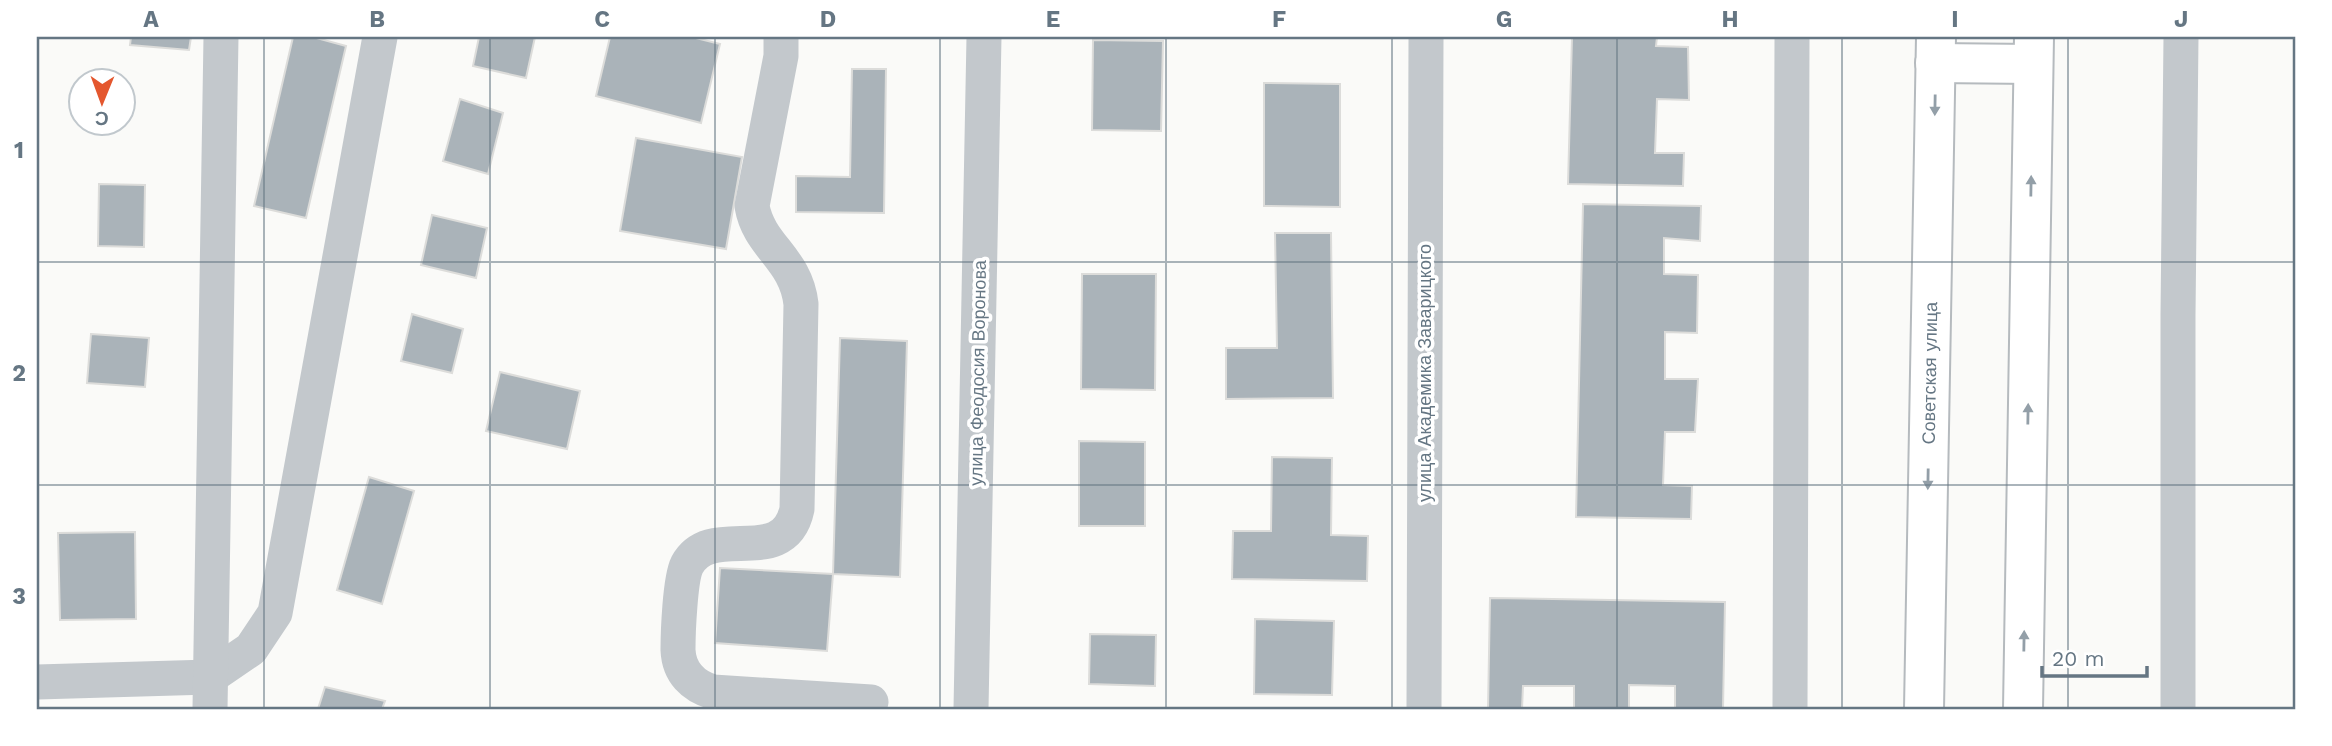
<svg xmlns="http://www.w3.org/2000/svg" width="2332" height="746" font-family="'Work Sans',sans-serif">
  <style>
    .building { fill: #aab3b9; stroke: #dcdcda; stroke-width: 2 }
    .lines { fill: none; stroke-linecap: round; stroke-linejoin: round }
    .major-casing { stroke: #b5babe; stroke-width: 42 }
    .minor { stroke: #c3c8cc; stroke-width: 35 }
    .major { stroke: #fff; stroke-width: 38 }
    .oneway { fill: #939fa8 }
    .grid { fill: none; stroke: #657683; stroke-width: 2; stroke-opacity: 0.55 }
    .labels { text-anchor: middle; stroke-width: 7; stroke-linejoin: round; paint-order: stroke }
    .street-label { font-size: 18px; fill: #657683; stroke: #fff }
    .neatline { fill: none; stroke: #657683; stroke-width: 2.5 }
    .grid-label { font-size: 23px; text-anchor: middle; font-weight: bold; fill: #657683 }
  </style>
  <rect width="100%" height="100%" fill="#fafaf8"/>
  <!-- building -->
  <g class="building">
    <polygon points="131,37 191,37 189,50 130,45"/>
    <polygon points="293,37 313,37 346,46 306,218 254,206"/>
    <polygon points="479,37 535,37 526,78 473,66"/>
    <polygon points="610,37 692,37 720,44 701,123 596,96"/>
    <polygon points="1572,37 1657,37 1656,46 1688,47 1689,100 1657,99 1655,153 1684,153 1683,186 1568,184"/>
    <polygon points="1093,40 1163,41 1161,131 1092,130"/>
    <polygon points="852,69 886,69 884,213 796,212 796,176 850,177"/>
    <polygon points="1264,83 1340,84 1340,207 1264,206"/>
    <polygon points="460,99 503,113 488,174 443,161"/>
    <polygon points="636,138 742,157 726,249 620,231"/>
    <polygon points="99,184 145,185 144,247 98,246"/>
    <polygon points="1583,204 1701,206 1700,241 1664,238 1664,274 1698,275 1697,333 1665,332 1665,379 1698,379 1695,432 1665,432 1663,485 1692,486 1691,519 1576,517"/>
    <polygon points="432,215 487,228 476,278 421,265"/>
    <polygon points="1275,233 1331,233 1333,398 1226,399 1226,348 1277,348"/>
    <polygon points="1082,274 1156,274 1155,390 1081,389"/>
    <polygon points="412,314 463,329 452,373 401,361"/>
    <polygon points="91,334 149,338 145,387 87,383"/>
    <polygon points="840,338 907,341 900,577 833,574"/>
    <polygon points="500,372 580,391 567,449 486,431"/>
    <polygon points="1079,441 1145,442 1145,526 1079,526"/>
    <polygon points="1272,457 1332,458 1331,535 1368,536 1367,581 1232,579 1233,531 1271,531"/>
    <polygon points="369,477 414,491 382,604 337,590"/>
    <polygon points="135,532 136,619 60,620 58,533"/>
    <polygon points="720,568 833,574 827,651 715,643"/>
    <polygon points="1490,598 1725,602 1723,709 1675,709 1675,686 1629,685 1629,709 1574,709 1574,686 1523,686 1522,709 1488,709"/>
    <polygon points="1255,619 1334,621 1332,695 1254,694"/>
    <polygon points="1090,634 1156,635 1155,686 1089,684"/>
    <polygon points="325,687 385,701 382,709 318,709"/>
  </g>
  <g class="lines">
    <!-- major casing -->
    <g class="major-casing">
      <g id="major">
        <polyline points="1935,63 2033,64"/>
        <path id="s1" d="M1924 709 1936 37"/>
        <polyline points="2023,709 2034,37"/>
      </g>
    </g>
    <!-- minor -->
    <g class="minor">
      <path d="M781 37V56L752 206C759 247 796 258 801 304L797 509C784 571 711 520 687 565 680 579 678 633 678 650 679 673 693 686 713 692L871 702"/>
      <polyline points="37,682 210,677 251,649 275,613 380,37"/>
      <polyline points="210,709 221,37"/>
      <polyline points="971,709 984,37"/>
      <polyline points="1424,709 1426,37"/>
      <polyline points="1790,709 1792,37"/>
      <polyline points="2178,709 2178,315 2181,37"/>
    </g>
    <!-- major -->
    <use href="#major" class="major"/>
  </g>
  <!-- one-way arrows -->
  <defs><path id="oneway-solid" d="M-6-.8H1V-3.2L6.5 0L1 3.2V.8H-6Z" transform="scale(1.75)"/></defs>
  <g class="oneway">
    <use href="#oneway-solid" transform="translate(1935 105) rotate(91)"/>
    <use href="#oneway-solid" transform="translate(2031 186) rotate(-89)"/>
    <use href="#oneway-solid" transform="translate(2028 414) rotate(-89)"/>
    <use href="#oneway-solid" transform="translate(1928 479) rotate(91)"/>
    <use href="#oneway-solid" transform="translate(2024 641) rotate(-89)"/>
  </g>
  <!-- grid -->
  <path class="grid" d="M264 37V709M490 37V709M715 37V709M940 37V709M1166 37V709M1392 37V709M1617 37V709M1842 37V709M2068 37V709M37 262H2295M37 485H2295"/>
  <g class="labels">
    <!-- street labels -->
    <g class="street-label">
      <text transform="translate(978 373) rotate(-89)" y="6">улица Феодосия Воронова</text>
      <text transform="translate(1425 373) rotate(-90)" y="6">улица Академика Заварицкого</text>
      <text dy="6" stroke="none"><textPath href="#s1" startOffset="336">Советская улица</textPath></text>
    </g>
  </g>
  <!-- border -->
  <rect width="2332" height="746" fill="none" stroke="#ffffff" stroke-width="77"/>
  <!-- north arrow -->
  <g transform="translate(102 102) rotate(181)"><circle r="33" fill="#ffffff" stroke="#c1c8cd" stroke-width="2"/>
  <path d="M0-5L12 26L0 18L-12 26Z" fill="#e4572e"/>
  <text y="-10" font-size="19" font-weight="bold" text-anchor="middle" fill="#657683">С</text>
  </g>
  <!-- scale -->
  <path d="M2042 666v10h105v-10" fill="none" stroke="#657683" stroke-width="3.5"/>
  <text x="2052" y="666" font-size="21" fill="#657683" stroke="#ffffff" stroke-width="5" paint-order="stroke">20 m</text>
  <rect x="38" y="38" width="2256" height="670" class="neatline"/>
  <g class="grid-label">
    <text x="151" y="27">A</text>
    <text x="377" y="27">B</text>
    <text x="602" y="27">C</text>
    <text x="828" y="27">D</text>
    <text x="1053" y="27">E</text>
    <text x="1279" y="27">F</text>
    <text x="1504" y="27">G</text>
    <text x="1730" y="27">H</text>
    <text x="1955" y="27">I</text>
    <text x="2181" y="27">J</text>
    <text x="19" y="158">1</text>
    <text x="19" y="381">2</text>
    <text x="19" y="604">3</text>
  </g>
</svg>
